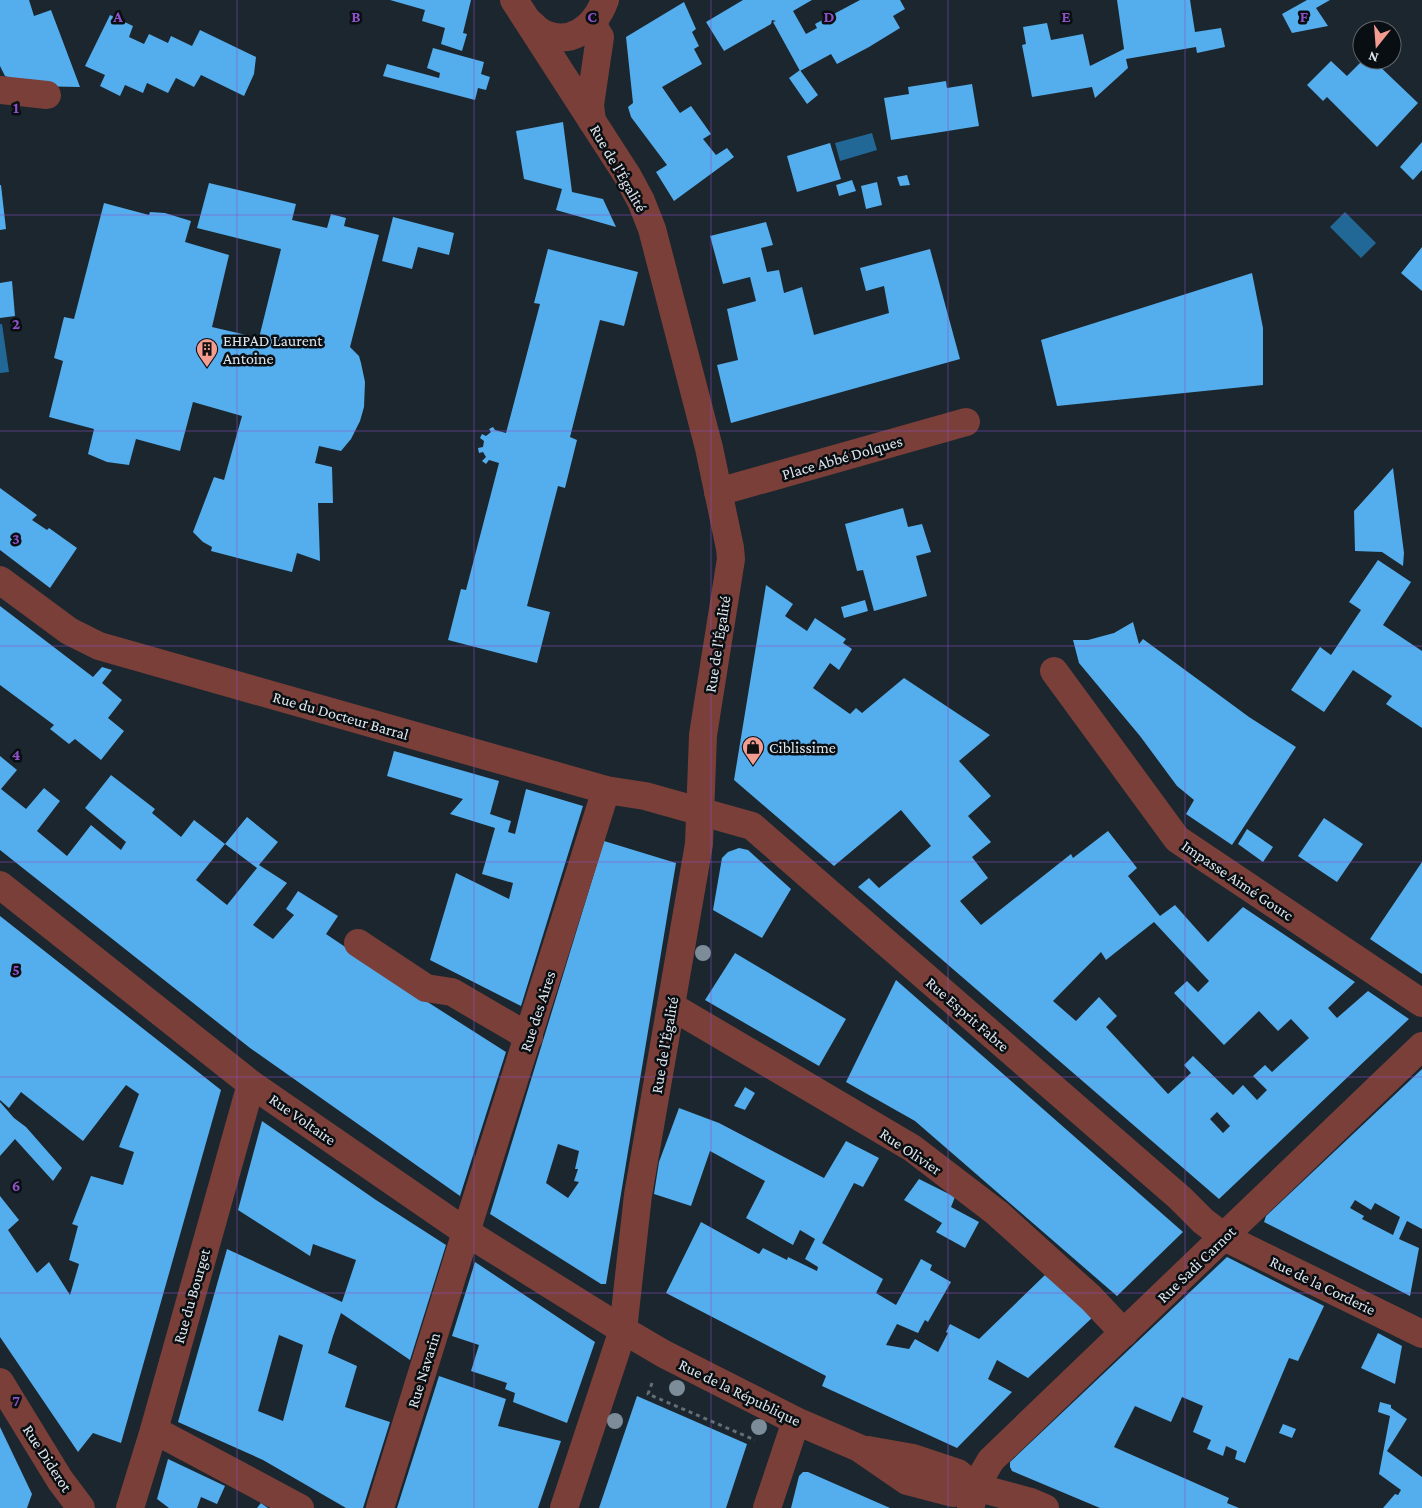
<svg xmlns="http://www.w3.org/2000/svg" width="1422" height="1508" font-family="'Crimson Pro',serif">
  <style>
    .water { fill: #226896 }
    .building { fill: #54adec; fill-rule: evenodd }
    .lines { fill: none; stroke-linecap: round; stroke-linejoin: round }
    .path { stroke: #646e75; stroke-width: 3; stroke-dasharray: 4 4; stroke-linecap: butt }
    .minor { stroke: #7a3f39; stroke-width: 28 }
    .tree { fill: #7c8d99 }
    .grid { fill: none; stroke: #8f51c8; stroke-width: 1; stroke-opacity: 0.55 }
    .labels { text-anchor: middle; stroke-width: 5; stroke-linejoin: round; paint-order: stroke }
    .street-label { font-size: 16px; fill: #dee5eb; stroke: #090e12 }
    .poi-label { font-size: 16px; fill: #dee5eb; stroke: #090e12; text-anchor: start }
    .grid-label { font-size: 16px; text-anchor: middle; font-weight: bold; fill: #8f51c8; stroke: #090e12; stroke-width: 5; stroke-linejoin: round; paint-order: stroke }
  </style>
  <rect width="100%" height="100%" fill="#1b262e"/>
  <!-- water -->
  <g class="water">
    <polygon points="872,133 877,150 840,161 835,143"/>
    <polygon points="1345,212 1376,243 1361,258 1330,227"/>
    <polygon points="0,324 2,324 9,372 0,373"/>
  </g>
  <!-- building -->
  <g class="building">
    <polygon points="0,0 29,0 34,16 51,10 80,87 29,86 5,76 0,66"/>
    <polygon points="390,0 471,0 463,33 467,34 462,51 441,44 445,28 422,21 425,10"/>
    <polygon points="743,0 812,0 793,11 806,34 817,28 815,24 860,0 900,0 905,9 893,16 900,28 869,47 837,64 831,54 800,71 773,22 776,21 772,20 771,24 724,51 706,22"/>
    <polygon points="1117,0 1190,0 1195,32 1221,28 1225,47 1197,53 1196,47 1126,59 1128,68 1095,98 1092,87 1032,97 1022,45 1026,44 1023,27 1047,23 1051,40 1083,34 1090,66 1124,49"/>
    <polygon points="1307,0 1330,0 1316,8 1328,26 1292,33 1282,14"/>
    <polygon points="684,2 696,29 692,32 699,46 694,49 702,64 662,87 680,113 691,106 711,134 703,139 716,155 727,148 734,157 674,201 656,172 667,165 631,117 628,107 633,103 626,37"/>
    <polygon points="110,15 133,26 129,37 144,44 149,34 168,43 171,36 192,46 200,30 256,57 254,74 244,96 201,75 194,87 176,78 168,93 147,83 143,93 125,85 120,96 100,86 105,75 85,66"/>
    <polygon points="433,48 484,62 481,74 490,77 486,90 478,88 475,100 383,76 387,64 439,78 440,73 427,68"/>
    <polygon points="1363,60 1373,60 1418,103 1377,147 1327,97 1323,101 1307,85 1331,61 1347,76"/>
    <polygon points="800,70 818,95 807,104 789,78"/>
    <polygon points="946,81 947,88 972,84 979,126 891,140 884,98 909,94 908,87"/>
    <polygon points="563,122 572,192 603,199 616,227 556,210 562,189 524,179 516,131"/>
    <polygon points="1422,142 1422,170 1413,180 1400,167"/>
    <polygon points="830,143 841,179 797,192 787,156"/>
    <polygon points="907,175 910,185 900,186 897,177"/>
    <polygon points="852,180 856,191 839,196 836,185"/>
    <polygon points="877,182 882,205 866,209 861,186"/>
    <polygon points="209,183 296,204 292,220 327,228 331,214 346,218 344,226 379,235 350,347 359,356 361,363 365,382 364,407 360,421 351,439 341,451 319,446 315,463 332,467 333,503 318,503 320,561 297,553 292,572 211,551 212,547 203,542 193,532 214,477 224,480 242,416 193,402 180,451 136,439 129,465 107,462 88,454 94,429 49,417 63,361 54,358 64,317 74,319 104,203 149,215 150,212 165,213 191,221 185,242 229,255 212,327 259,338 281,249 197,228"/>
    <polygon points="0,185 1,185 6,229 0,230"/>
    <polygon points="393,217 454,233 449,255 418,247 412,269 382,261"/>
    <polygon points="766,222 773,245 761,248 767,272 779,270 784,293 802,287 814,335 889,313 884,286 866,291 860,268 930,249 960,359 731,423 717,365 738,360 727,309 756,301 750,277 723,284 710,236"/>
    <polygon points="1422,247 1422,291 1401,273"/>
    <polygon points="548,249 638,272 624,326 600,320 570,437 577,440 565,488 558,486 527,606 550,612 537,663 448,640 461,589 466,590 499,463 489,460 486,464 482,461 486,457 483,452 479,453 478,448 483,447 484,441 480,438 482,434 486,436 491,432 489,429 493,427 495,430 506,433 540,304 534,303"/>
    <polygon points="1252,273 1263,328 1263,385 1057,406 1041,340"/>
    <polygon points="12,281 15,316 0,318 0,283"/>
    <polygon points="1393,468 1404,553 1403,566 1382,552 1355,551 1354,511"/>
    <polygon points="0,488 37,515 32,520 47,530 49,528 77,548 50,588 0,550"/>
    <polygon points="903,508 908,527 922,524 931,552 916,556 927,596 874,611 863,570 857,571 845,524"/>
    <polygon points="1378,560 1411,582 1383,625 1422,651 1422,728 1386,704 1392,696 1353,670 1324,712 1291,690 1320,647 1331,655 1361,610 1349,602"/>
    <path d="M766 585 793 604 785 616 807 631 815 618 846 639 843 643 852 649 839 670 830 663 813 688 850 714 856 708 862 713 904 678 990 735 959 761 991 796 968 816 991 842 972 857 988 878 960 901 981 925 1071 854 1073 858 1108 831 1137 868 1128 876 1160 916 1175 905 1208 942 1243 907 1355 982 1328 1008 1337 1018 1368 991 1409 1019 1219 1199 858 887 869 878 879 888 931 846 901 810 834 866 734 780ZM1154 922 1209 981 1198 992 1187 981 1174 993 1223 1044 1224 1045 1259 1011 1278 1031 1291 1019 1309 1038 1272 1072 1265 1065 1253 1076 1267 1090 1257 1100 1243 1085 1233 1095 1193 1056 1184 1065 1191 1073 1168 1094 1106 1027 1117 1016 1099 997 1076 1021 1053 1001 1101 952 1106 960ZM1217 1112 1230 1126 1223 1133 1210 1119Z"/>
    <polygon points="865,600 868,611 844,618 841,607"/>
    <polygon points="0,606 93,677 102,667 112,670 102,683 122,700 108,718 124,731 101,760 75,739 69,744 50,729 54,725 0,685"/>
    <polygon points="1133,622 1139,644 1143,639 1249,717 1296,747 1232,845 1186,814 1194,800 1177,786 1140,736 1079,663 1073,640 1088,640 1114,633"/>
    <polygon points="394,751 499,781 490,814 511,821 508,832 515,834 526,789 583,806 521,1006 430,960 456,873 509,899 513,883 482,874 495,828 450,814 463,799 387,776"/>
    <polygon points="0,756 17,770 1,789 26,809 44,788 60,801 37,831 67,856 91,825 121,850 126,842 85,808 111,775 155,809 152,813 181,837 194,820 225,844 196,880 227,905 257,868 225,844 247,817 278,842 259,865 287,883 253,925 273,939 294,915 286,909 298,891 338,916 326,934 415,994 506,1052 460,1196 250,1048 0,850"/>
    <polygon points="1324,818 1363,844 1337,882 1298,856"/>
    <polygon points="1247,829 1273,847 1263,862 1238,844"/>
    <path d="M604 841 676 863 606 1284H601L490 1214ZM558 1144 579 1151 575 1169H578L574 1181 579 1182 568 1198 546 1183Z"/>
    <polygon points="739,848 748,850 791,889 762,938 713,910 722,858 728,852"/>
    <polygon points="1422,862 1422,974 1370,939"/>
    <polygon points="0,916 221,1090 121,1443 93,1433 78,1452 0,1337 0,1196 19,1220 8,1230 37,1273 49,1262 70,1295 79,1264 69,1260 78,1226 72,1224 73,1222 91,1176 123,1185 134,1152 119,1147 139,1094 126,1085 83,1141 21,1092 9,1108 0,1100"/>
    <polygon points="735,953 846,1019 819,1066 705,1000"/>
    <polygon points="896,980 1183,1232 1117,1296 915,1121 846,1082"/>
    <path d="M1422 1069V1229L1407 1221 1399 1239 1419 1248 1410 1296 1264 1222 1266 1216ZM1355 1200 1371 1210 1375 1203 1400 1217 1393 1235 1362 1219 1364 1216 1350 1208Z"/>
    <polygon points="745,1087 755,1093 745,1110 734,1106"/>
    <polygon points="0,1102 14,1118 26,1127 62,1168 53,1181 15,1139 0,1156"/>
    <polygon points="679,1108 719,1123 824,1178 846,1141 879,1158 863,1187 854,1183 822,1243 883,1279 876,1293 896,1305 921,1259 932,1265 930,1270 951,1282 928,1322 925,1320 918,1333 897,1324 886,1345 909,1349 915,1339 938,1352 948,1333 946,1332 950,1324 979,1339 1045,1275 1093,1317 1028,1378 997,1360 988,1379 1012,1392 957,1448 822,1386 826,1376 666,1293 701,1222 759,1254 763,1248 787,1260 788,1257 817,1271 818,1267 805,1259 815,1239 800,1230 793,1245 746,1218 765,1181 710,1151 691,1206 654,1194 659,1162"/>
    <path d="M262 1121 376 1200 446 1245 410 1360 341 1313 333 1336 328 1353 357 1366 345 1407 390 1422 363 1508H346L263 1460 178 1422 227 1249 342 1302 356 1260 313 1244 310 1256 238 1210ZM279 1335 303 1345 283 1421 258 1411Z"/>
    <polygon points="919,1179 955,1197 951,1207 979,1222 965,1248 936,1232 942,1223 904,1200"/>
    <polygon points="1227,1257 1324,1306 1298,1361 1289,1358 1245,1463 1235,1459 1237,1451 1226,1446 1223,1456 1207,1449 1211,1440 1193,1432 1203,1406 1182,1397 1171,1422 1135,1406 1114,1447 1229,1498 1227,1503 1239,1508 1100,1508 1012,1471 1010,1467 1010,1462"/>
    <polygon points="475,1262 595,1342 567,1423 513,1402 515,1393 505,1389 507,1383 471,1371 479,1345 452,1336"/>
    <polygon points="1378,1333 1402,1346 1395,1384 1361,1368"/>
    <polygon points="439,1376 506,1399 498,1426 561,1441 538,1508 397,1508"/>
    <polygon points="637,1396 747,1444 726,1508 599,1508"/>
    <polygon points="1380,1402 1391,1405 1391,1408 1407,1419 1387,1451 1422,1477 1422,1508 1383,1508 1395,1494 1398,1495 1401,1490 1379,1474 1390,1416 1378,1412"/>
    <polygon points="1283,1424 1296,1429 1292,1438 1279,1433"/>
    <polygon points="0,1427 32,1494 27,1508 0,1508"/>
    <polygon points="168,1459 225,1486 217,1504 201,1497 197,1508 169,1508 157,1499"/>
    <polygon points="803,1472 808,1472 890,1508 791,1508 799,1476"/>
    <polygon points="261,1503 268,1508 257,1508"/>
  </g>
  <g class="lines">
    <!-- path -->
    <polyline class="path" points="652,1383 648,1394 755,1440"/>
    <!-- minor -->
    <g class="minor">
      <polyline points="514,0 627,175 641,201 652,229 709,448 730,548 731,559 703,735 699,844 638,1195 623,1330 564,1508"/>
      <path d="M529 22C533 25 537 30 541 32 570 48 595 27 605 0"/>
      <polyline points="592,24 600,37 590,105 592,121"/>
      <polyline points="0,90 47,95"/>
      <polyline points="718,492 966,422"/>
      <polyline points="0,580 69,631 99,646 606,790 645,796 752,826 1180,1198 1203,1221 1224,1237 1422,1334"/>
      <polyline points="1054,671 1177,839 1422,1003"/>
      <polyline points="0,885 251,1084 466,1232 623,1330 664,1354 796,1421 859,1448 907,1481 953,1493 975,1487"/>
      <polyline points="358,943 426,988 452,992 529,1037"/>
      <polyline points="671,1006 912,1148 997,1213 1091,1298 1124,1333"/>
      <polyline points="0,1382 60,1480 81,1508"/>
      <polyline points="154,1430 300,1508"/>
      <polyline points="868,1450 913,1458 958,1473 975,1487 1031,1502 1045,1508"/>
      <polyline points="971,1506 975,1487 991,1460 1422,1046"/>
      <polyline points="130,1508 154,1430 251,1084"/>
      <polyline points="380,1508 466,1232 606,790"/>
      <polyline points="767,1508 796,1421"/>
    </g>
  </g>
  <!-- trees -->
  <g class="tree">
    <circle cx="703" cy="953" r="8"/>
    <circle cx="677" cy="1388" r="8"/>
    <circle cx="615" cy="1421" r="8"/>
    <circle cx="759" cy="1427" r="8"/>
  </g>
  <!-- grid -->
  <path class="grid" d="M237 0V1508M474 0V1508M711 0V1508M948 0V1508M1185 0V1508M0 215H1422M0 431H1422M0 646H1422M0 862H1422M0 1077H1422M0 1293H1422"/>
  <!-- icons -->
  <defs>
    <g id="building-pin" transform="scale(1.125)"><path d="M0 17L-7.5 6A9.5 9.5 0 1 1 7.5 6Z" fill="#f59c91" stroke="#090e12"/><path d="M-4-6H4V6H1V3H-1V6H-4ZM-2.5-4.3h1.7v1.8h-1.7ZM.8-4.3h1.7v1.8H.8ZM-2.5-1h1.7V.8h-1.7ZM.8-1h1.7V.8H.8Z" fill="#111"/></g>
    <g id="shop-pin" transform="scale(1.125)"><path d="M0 17L-7.5 6A9.5 9.5 0 1 1 7.5 6Z" fill="#f59c91" stroke="#090e12"/><path d="M-5-2.5h2.3a2.7 3.5 0 0 1 5.4 0H5L5.5 6h-11ZM-1.5-2.5h3a1.5 2.3 0 0 0-3 0Z" fill="#111"/></g>
  </defs>
  <g fill-rule="evenodd">
    <use href="#building-pin" x="207" y="349"/>
    <use href="#shop-pin" x="753" y="747"/>
  </g>
  <g class="labels">
    <!-- street labels -->
    <g class="street-label">
      <text transform="translate(619 168) rotate(60)" y="6">Rue de l'Égalité</text>
      <text transform="translate(842 457) rotate(-16)" y="6">Place Abbé Dolques</text>
      <text transform="translate(717 644) rotate(-81)" y="6">Rue de l'Égalité</text>
      <text transform="translate(341 715) rotate(16)" y="6">Rue du Docteur Barral</text>
      <text transform="translate(1238 880) rotate(34)" y="6">Impasse Aimé Gourc</text>
      <text transform="translate(537 1011) rotate(-72)" y="6">Rue des Aires</text>
      <text transform="translate(968 1014) rotate(41)" y="6">Rue Esprit Fabre</text>
      <text transform="translate(664 1045) rotate(-80)" y="6">Rue de l'Égalité</text>
      <text transform="translate(303 1119) rotate(35)" y="6">Rue Voltaire</text>
      <text transform="translate(911 1151) rotate(34)" y="6">Rue Olivier</text>
      <text transform="translate(1196 1264) rotate(-44)" y="6">Rue Sadi Carnot</text>
      <text transform="translate(1323 1285) rotate(26)" y="6">Rue de la Corderie</text>
      <text transform="translate(191 1296) rotate(-74)" y="6">Rue du Bourget</text>
      <text transform="translate(423 1370) rotate(-73)" y="6">Rue Navarin</text>
      <text transform="translate(740 1392) rotate(26)" y="6">Rue de la République</text>
      <text transform="translate(48 1458) rotate(57)" y="6">Rue Diderot</text>
    </g>
    <!-- poi labels -->
    <g class="poi-label">
      <text x="223" y="346">EHPAD Laurent<tspan x="223" dy="18">Antoine</tspan></text>
      <text x="769" y="753">Ciblissime</text>
    </g>
  </g>
  <g class="grid-label">
    <text x="118" y="22">A</text>
    <text x="356" y="22">B</text>
    <text x="592" y="22">C</text>
    <text x="829" y="22">D</text>
    <text x="1066" y="22">E</text>
    <text x="1304" y="22">F</text>
    <text x="16" y="113">1</text>
    <text x="16" y="329">2</text>
    <text x="16" y="544">3</text>
    <text x="16" y="760">4</text>
    <text x="16" y="975">5</text>
    <text x="16" y="1191">6</text>
    <text x="16" y="1406">7</text>
  </g>
  <!-- north arrow -->
  <g transform="translate(1377 45) rotate(197)"><circle r="24" fill="#090e12" stroke="#5e6469"/>
  <path d="M0-4L9 19L0 12L-9 19Z" fill="#f59c91"/>
  <text y="-8" font-size="14" font-weight="bold" text-anchor="middle" fill="#dee5eb">N</text>
  </g>
</svg>
